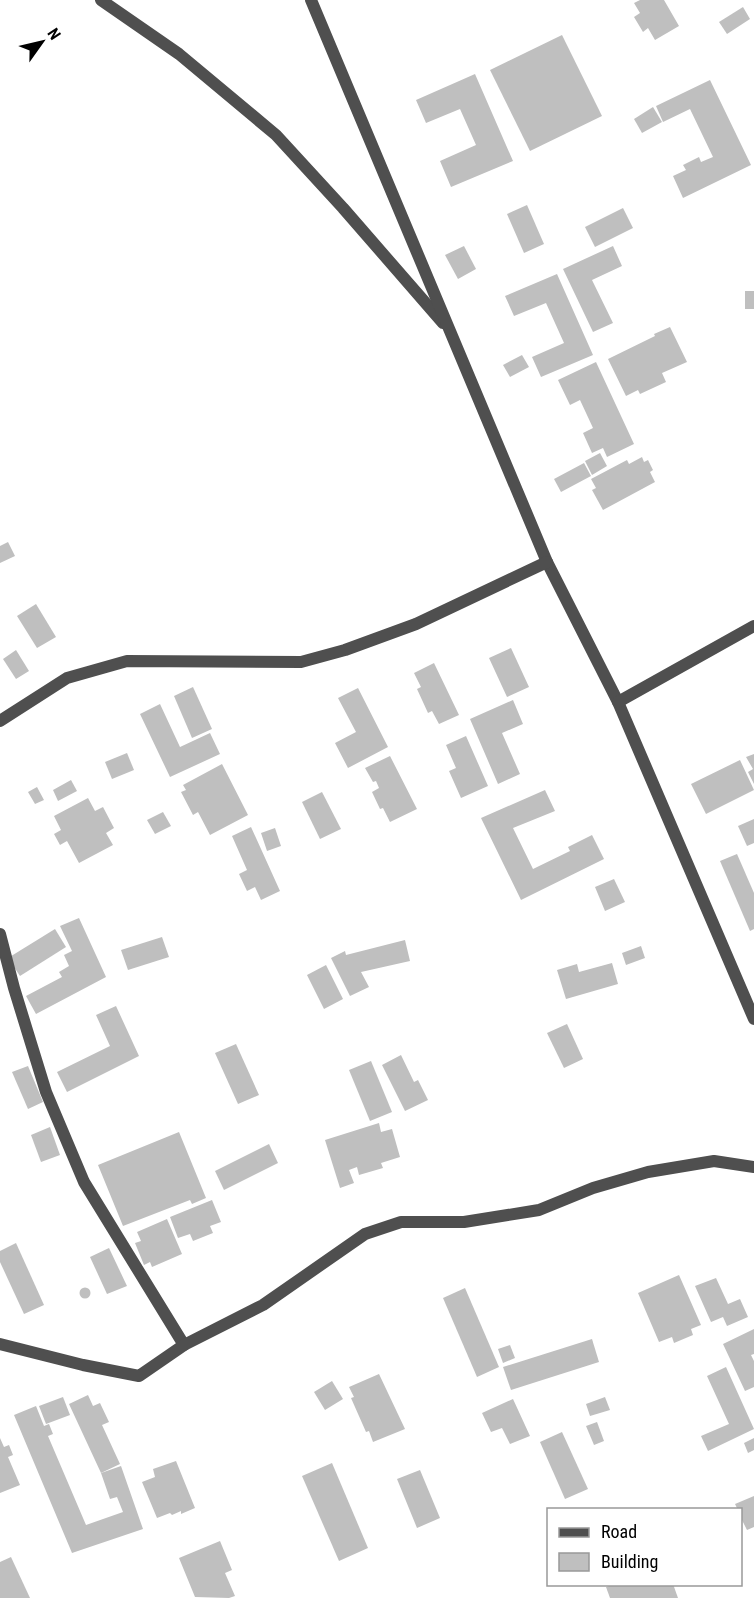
<svg xmlns="http://www.w3.org/2000/svg" width="754" height="1598" font-family="'Roboto Condensed',sans-serif">
  <style>
    .building { fill: #bfbfbf }
    .lines { fill: none; stroke-linecap: round; stroke-linejoin: round }
    .minor { stroke: #4f4f4f; stroke-width: 12 }
  </style>
  <rect width="100%" height="100%" fill="#fff"/>
  <!-- building -->
  <g class="building">
    <polygon points="640,0 664,0 679,26 655,40 648,28 643,32 634,17 640,13 634,3"/>
    <polygon points="743,7 750,19 727,34 719,22"/>
    <polygon points="562,35 602,116 530,151 490,70"/>
    <polygon points="475,74 513,161 451,187 440,161 476,145 460,109 426,123 416,100"/>
    <polygon points="710,80 751,165 683,198 673,176 686,170 683,165 699,157 701,162 713,157 690,109 663,122 656,106"/>
    <polygon points="653,107 662,122 642,133 634,119"/>
    <polygon points="527,205 544,244 524,253 507,214"/>
    <polygon points="623,208 633,228 595,247 585,227"/>
    <polygon points="464,246 476,269 458,279 445,255"/>
    <polygon points="613,246 622,266 592,280 613,323 593,332 563,269"/>
    <polygon points="557,274 593,355 541,377 532,357 564,343 546,303 514,316 505,296"/>
    <rect x="745" y="291" width="9" height="18"/>
    <polygon points="670,327 687,362 662,373 666,382 640,394 638,390 626,396 608,359 655,336 654,334"/>
    <polygon points="522,355 529,367 510,377 503,365"/>
    <polygon points="596,362 634,444 607,457 603,448 592,453 583,433 593,428 580,400 570,405 558,380"/>
    <polygon points="600,453 607,466 592,475 585,461"/>
    <polygon points="642,457 644,462 648,460 653,470 650,472 655,482 603,510 592,490 596,488 591,479 627,460 629,464"/>
    <polygon points="584,463 591,476 561,492 554,479"/>
    <polygon points="8,542 15,556 0,563 0,546"/>
    <polygon points="36,604 56,637 37,648 17,616"/>
    <polygon points="511,648 529,687 507,697 489,658"/>
    <polygon points="16,650 29,671 16,679 3,659"/>
    <polygon points="434,663 459,715 439,724 432,711 428,713 417,689 421,687 414,673"/>
    <polygon points="193,687 212,729 192,738 174,696"/>
    <polygon points="358,688 388,747 348,768 335,743 356,732 338,698"/>
    <polygon points="513,700 523,724 502,733 520,774 498,784 470,719"/>
    <polygon points="160,704 180,747 210,733 220,754 170,777 140,714"/>
    <polygon points="466,736 488,786 461,798 449,771 456,768 446,745"/>
    <polygon points="127,753 134,770 112,779 105,762"/>
    <polygon points="754,754 754,784 748,772 753,769 746,757"/>
    <polygon points="390,756 417,809 390,822 383,808 380,809 372,792 379,788 376,781 373,782 365,768"/>
    <polygon points="740,760 754,790 706,814 691,784"/>
    <polygon points="222,764 248,815 210,835 198,812 193,815 181,792 186,790 183,785"/>
    <polygon points="71,780 77,791 58,801 53,790"/>
    <polygon points="37,787 44,800 35,804 28,792"/>
    <polygon points="545,790 555,811 513,828 533,869 570,851 568,847 592,835 604,859 521,900 481,818"/>
    <polygon points="322,792 341,829 320,839 302,802"/>
    <polygon points="88,798 95,811 103,807 114,828 106,833 113,845 79,863 67,841 60,845 54,834 61,830 54,816"/>
    <polygon points="163,812 171,826 155,834 147,820"/>
    <polygon points="754,819 754,843 747,846 738,826"/>
    <polygon points="251,827 280,891 261,900 255,887 247,891 239,874 247,870 232,836"/>
    <polygon points="275,828 281,846 267,851 261,833"/>
    <polygon points="737,854 754,893 754,929 750,931 720,861"/>
    <polygon points="614,879 625,902 605,911 595,887"/>
    <polygon points="79,918 106,977 36,1014 26,996 62,977 59,972 69,966 64,955 72,951 60,926"/>
    <polygon points="55,929 66,947 20,976 8,958"/>
    <polygon points="162,937 169,957 128,970 121,950"/>
    <polygon points="405,940 410,961 361,972 369,987 350,996 331,958 345,951 346,955"/>
    <polygon points="641,946 645,958 626,965 622,953"/>
    <polygon points="612,963 618,984 566,999 557,970 577,964 579,972"/>
    <polygon points="326,965 343,999 324,1009 307,975"/>
    <polygon points="116,1006 139,1056 67,1092 57,1072 110,1046 96,1015"/>
    <polygon points="567,1024 583,1059 564,1068 547,1033"/>
    <polygon points="236,1044 259,1095 238,1104 215,1053"/>
    <polygon points="401,1055 414,1082 418,1080 428,1100 405,1111 382,1065"/>
    <polygon points="371,1061 392,1112 370,1121 349,1070"/>
    <polygon points="28,1066 43,1102 28,1109 12,1072"/>
    <polygon points="379,1123 381,1132 392,1129 400,1157 381,1163 383,1168 359,1175 357,1167 349,1170 354,1183 340,1188 325,1140"/>
    <polygon points="50,1127 60,1155 41,1162 31,1135"/>
    <polygon points="179,1132 206,1198 192,1204 190,1200 123,1226 98,1165"/>
    <polygon points="269,1144 278,1163 224,1190 215,1171"/>
    <polygon points="212,1200 221,1222 210,1226 213,1233 193,1241 190,1234 178,1238 170,1217"/>
    <polygon points="167,1219 182,1254 152,1267 150,1262 144,1265 135,1243 141,1241 137,1232"/>
    <polygon points="16,1243 44,1305 24,1314 0,1262 0,1251"/>
    <polygon points="109,1248 127,1286 107,1294 90,1257"/>
    <polygon points="679,1275 701,1325 691,1329 693,1335 674,1343 672,1337 659,1342 638,1293"/>
    <polygon points="716,1278 728,1304 740,1299 748,1317 727,1326 723,1317 711,1322 695,1286"/>
    <circle cx="85" cy="1293" r="5.5"/>
    <polygon points="465,1288 499,1367 477,1377 443,1298"/>
    <polygon points="754,1329 754,1354 751,1355 754,1361 754,1387 745,1391 723,1344"/>
    <polygon points="592,1339 599,1362 511,1390 503,1367"/>
    <polygon points="510,1345 515,1358 503,1363 498,1349"/>
    <polygon points="726,1367 754,1429 708,1451 701,1436 729,1424 707,1376"/>
    <polygon points="379,1374 405,1429 373,1442 369,1431 366,1432 351,1398 354,1397 349,1387"/>
    <polygon points="332,1381 343,1399 325,1410 314,1392"/>
    <polygon points="88,1395 93,1406 100,1403 109,1422 102,1425 120,1464 101,1473 69,1404"/>
    <polygon points="63,1397 70,1415 46,1424 39,1406"/>
    <polygon points="605,1397 610,1410 590,1416 586,1404"/>
    <polygon points="513,1399 530,1436 510,1444 502,1428 491,1432 482,1413"/>
    <polygon points="36,1406 44,1426 49,1424 53,1434 48,1436 86,1525 123,1512 117,1497 110,1499 101,1473 121,1466 143,1529 72,1553 14,1415"/>
    <polygon points="597,1422 604,1441 594,1445 586,1426"/>
    <polygon points="562,1432 588,1489 565,1499 540,1442"/>
    <polygon points="0,1438 4,1447 9,1445 13,1455 8,1457 20,1485 0,1493"/>
    <polygon points="754,1438 754,1450 748,1453 744,1443"/>
    <polygon points="176,1461 195,1508 181,1514 181,1511 172,1515 170,1513 157,1518 142,1482 155,1477 153,1469"/>
    <polygon points="332,1463 368,1548 339,1561 302,1476"/>
    <polygon points="420,1470 440,1518 417,1528 397,1479"/>
    <polygon points="754,1496 754,1527 747,1530 740,1516 740,1510 738,1510 735,1504"/>
    <polygon points="220,1541 232,1570 225,1573 235,1596 229,1598 195,1597 179,1558"/>
    <polygon points="11,1557 30,1598 0,1598 0,1562"/>
    <polygon points="615,1584 673,1584 678,1598 610,1598 606,1587"/>
  </g>
  <g class="lines">
    <!-- minor -->
    <g class="minor">
      <polyline points="101,0 179,54 276,135 343,208 443,323"/>
      <polyline points="311,0 547,562 618,702 754,1019"/>
      <polyline points="618,702 754,626"/>
      <polyline points="0,721 67,678 127,661 301,662 345,650 416,624 547,562"/>
      <polyline points="0,934 14,988 46,1092 84,1182 184,1345"/>
      <polyline points="0,1344 83,1365 139,1376 184,1345 263,1305 365,1234 401,1222 464,1222 539,1210 593,1188 648,1172 714,1161 754,1167"/>
    </g>
  </g>
  <!-- legend -->
  <rect x="547" y="1508" width="195" height="78" fill="#ffffff" stroke="#999999" stroke-width="1.5"/>
  <rect x="559" y="1528" width="30" height="9" fill="#4f4f4f" stroke="#999999" stroke-width="1.5"/>
  <text x="601" y="1538" font-size="18" fill="#000000">Road</text>
  <rect x="559" y="1553" width="30" height="18" fill="#bfbfbf" stroke="#999999" stroke-width="1.5"/>
  <text x="601" y="1568" font-size="18" fill="#000000">Building</text>
  <!-- north arrow -->
  <g transform="translate(42 42) rotate(56)" stroke="#ffffff" stroke-width="4.5" paint-order="stroke">
  <path d="M0-4.5L10 22L0 15L-10 22Z" fill="#000000"/>
  <text y="-9" font-size="16" font-weight="bold" text-anchor="middle" fill="#000000">N</text>
  </g>
</svg>
